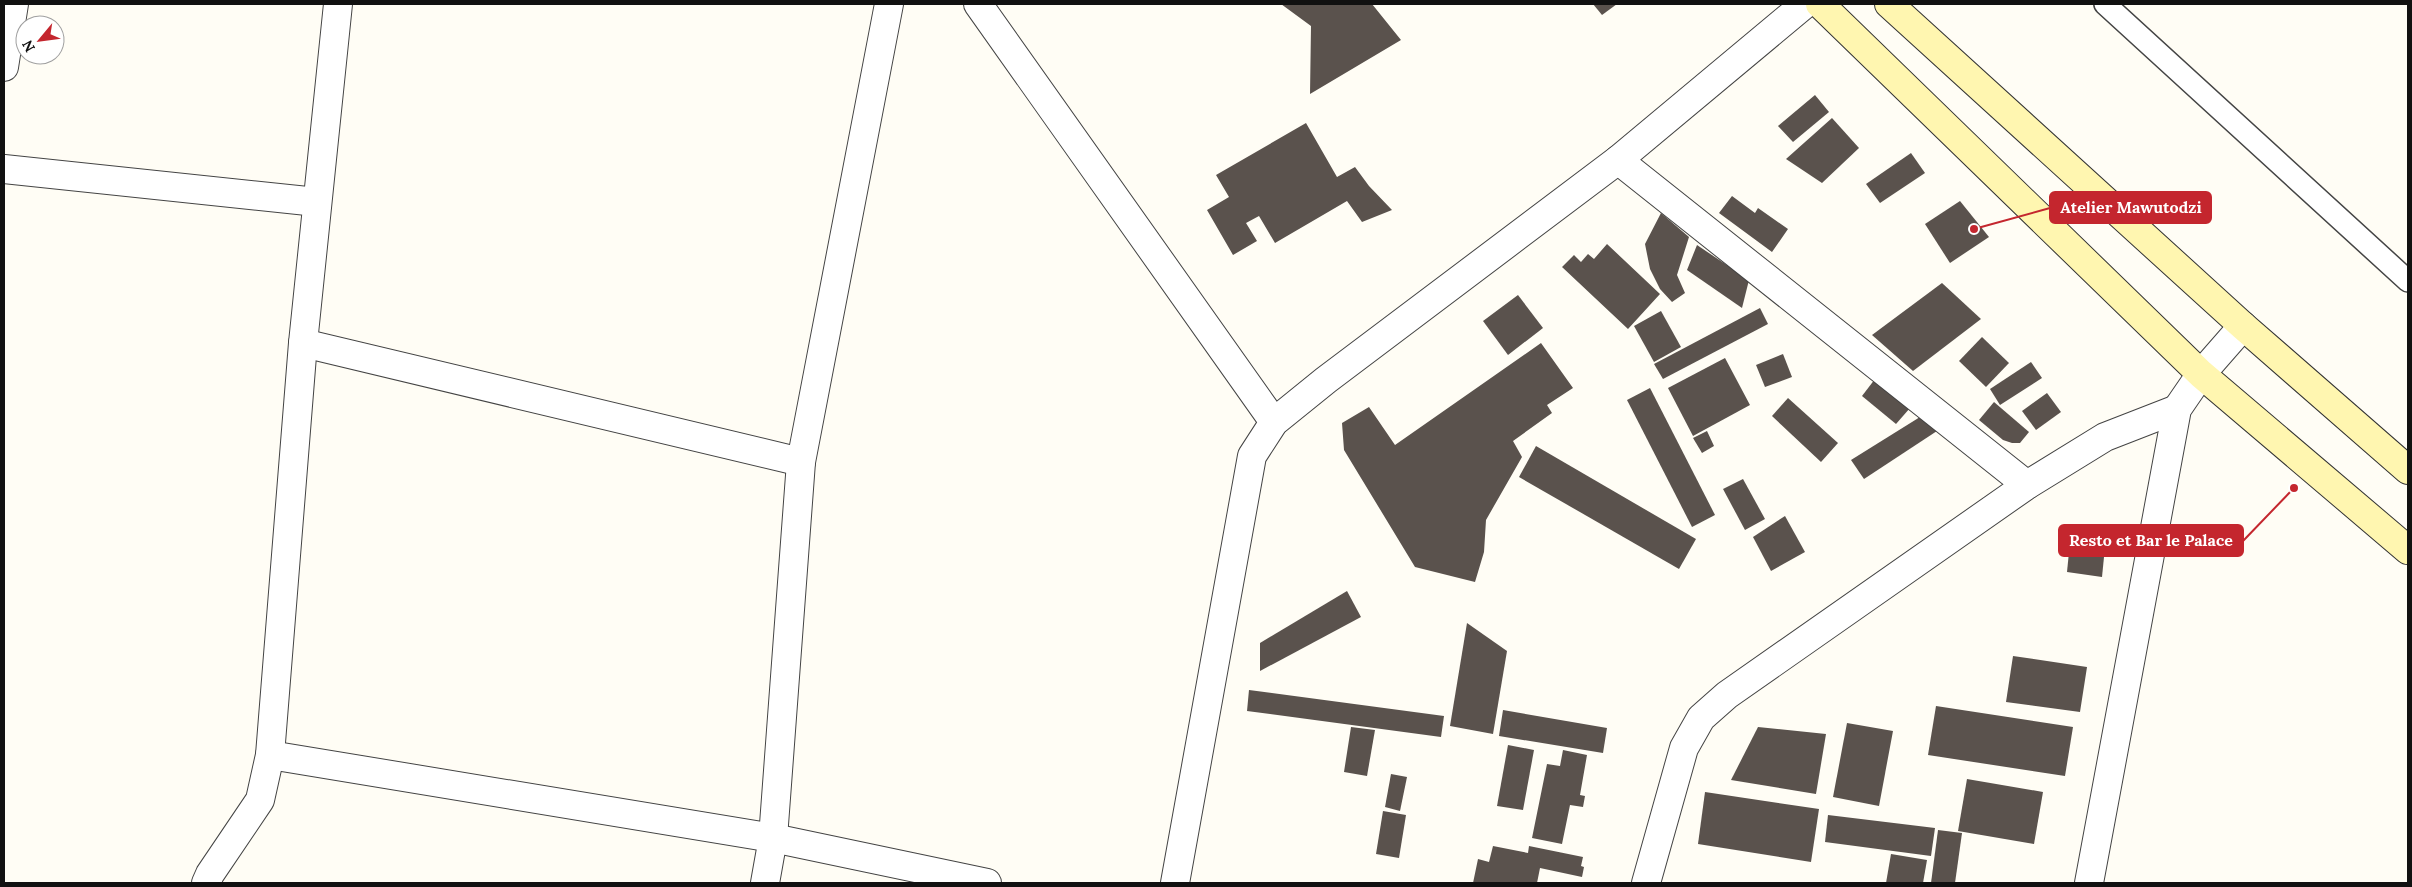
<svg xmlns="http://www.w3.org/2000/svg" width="2412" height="887" font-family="Lora,serif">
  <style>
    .building { fill: #5a524d }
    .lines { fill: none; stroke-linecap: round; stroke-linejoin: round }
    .lane-casing { stroke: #444; stroke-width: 24 }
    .street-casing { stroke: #444; stroke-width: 30 }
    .secondary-casing { stroke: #333; stroke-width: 30 }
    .lane { stroke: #fff; stroke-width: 21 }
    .street { stroke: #fff; stroke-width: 28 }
    .secondary { stroke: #fff6b0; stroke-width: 28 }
    .leader { fill: none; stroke: #c4262e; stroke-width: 2 }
    .callout-dot { fill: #c4262e; stroke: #fff; stroke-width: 2 }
    .callout { fill: #c4262e; stroke: #c4262e; stroke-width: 2 }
    .callout-label { font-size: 16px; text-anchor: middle; font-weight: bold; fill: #fff }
  </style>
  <rect width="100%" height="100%" fill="#fffdf5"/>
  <!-- building -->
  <g class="building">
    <polygon points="1281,4 1372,4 1401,40 1310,94 1311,26"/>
    <polygon points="1593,4 1617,4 1602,15"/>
    <polygon points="1815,95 1829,112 1793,142 1778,126"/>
    <polygon points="1832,118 1859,148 1822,183 1786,159"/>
    <polygon points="1306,123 1337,177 1355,167 1369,186 1392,210 1362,222 1347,201 1275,243 1259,216 1246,223 1257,241 1233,255 1207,210 1229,197 1216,175"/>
    <polygon points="1911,153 1925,173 1880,203 1866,184"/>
    <polygon points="1732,196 1755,213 1758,208 1788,229 1772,252 1719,213"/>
    <polygon points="1960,201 1989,237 1950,263 1925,224"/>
    <polygon points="1661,213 1689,237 1677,275 1685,293 1672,302 1660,289 1650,269 1645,244"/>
    <polygon points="1607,244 1660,294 1628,329 1562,267 1574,255 1581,262 1588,254 1594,259"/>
    <polygon points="1697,245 1749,280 1742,308 1687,270"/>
    <polygon points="1942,283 1981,319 1913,371 1872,335"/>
    <polygon points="1518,295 1543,328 1508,355 1483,321"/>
    <polygon points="1760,308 1768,324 1663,379 1654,364"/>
    <polygon points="1661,311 1681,347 1654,362 1634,326"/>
    <polygon points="1982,337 2009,363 1986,387 1959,361"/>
    <polygon points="1541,343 1573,388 1547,405 1552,413 1513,441 1522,457 1486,520 1484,552 1475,582 1415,567 1344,450 1342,423 1369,407 1395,445"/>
    <polygon points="1783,354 1792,377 1765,387 1756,365"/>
    <polygon points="1725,358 1750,405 1693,436 1668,388"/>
    <polygon points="2031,362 2042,378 2000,405 1990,389"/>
    <polygon points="1875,379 1910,408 1896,424 1862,396"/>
    <polygon points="1650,388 1715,515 1692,527 1627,400"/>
    <polygon points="2047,393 2061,412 2036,430 2022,411"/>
    <polygon points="1788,398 1838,443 1821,462 1772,416"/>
    <polygon points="1994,402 2029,432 2020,443 2012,443 2003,440 1979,420"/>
    <polygon points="1920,417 1937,431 1864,479 1851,460"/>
    <polygon points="1707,431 1714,446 1702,453 1693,438"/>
    <polygon points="1536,446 1696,539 1679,569 1519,477"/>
    <polygon points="1743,479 1765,519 1745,530 1723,489"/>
    <polygon points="1785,516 1805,552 1771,571 1753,537"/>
    <polygon points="2070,542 2105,547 2102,577 2067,572"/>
    <polygon points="1347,591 1361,617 1260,671 1260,643"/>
    <polygon points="1467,623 1507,651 1493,734 1450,726"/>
    <polygon points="2013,656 2087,667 2080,712 2006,702"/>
    <polygon points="1249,690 1444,716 1441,737 1247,711"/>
    <polygon points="1936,706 2073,727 2065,776 1928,755"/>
    <polygon points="1503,710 1607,728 1603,753 1499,736"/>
    <polygon points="1847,723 1893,731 1879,806 1833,797"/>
    <polygon points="1351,727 1375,730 1367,776 1344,772"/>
    <polygon points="1758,727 1826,734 1816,794 1731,780"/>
    <polygon points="1508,745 1534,750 1523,810 1497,806"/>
    <polygon points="1563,750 1587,755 1580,795 1585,796 1583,807 1570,805 1562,844 1532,838 1547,764 1560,766"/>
    <polygon points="1391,774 1407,777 1400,811 1385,807"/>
    <polygon points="1967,779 2043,792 2034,844 1958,831"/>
    <polygon points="1705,792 1819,809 1811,862 1698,844"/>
    <polygon points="1383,811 1406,815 1399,858 1376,854"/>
    <polygon points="1828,815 1935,828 1931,856 1825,842"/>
    <polygon points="1938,830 1962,833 1955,883 1931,883"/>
    <polygon points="1493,846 1528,853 1529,846 1583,857 1581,866 1584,867 1582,877 1540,868 1537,883 1473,883 1478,859 1489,862"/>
    <polygon points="1891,854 1927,860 1923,883 1886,883"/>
  </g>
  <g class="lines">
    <!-- lane casing -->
    <g class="lane-casing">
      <polyline id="lane" points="2105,4 2408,281"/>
    </g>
    <!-- street casing -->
    <g class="street-casing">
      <g id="street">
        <polyline points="978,4 1274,422"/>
        <polyline points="4,67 14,4"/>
        <polyline points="1618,160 2027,485"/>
        <polyline points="4,169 317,202"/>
        <polyline points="303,343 801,462"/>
        <polyline points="270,755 773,838 987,883"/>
        <polyline points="206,883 210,874 260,800 270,755 303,343 338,4"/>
        <polyline points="765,883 773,838 801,462 889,4"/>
        <polyline points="1175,883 1252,456 1274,422 1326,380 1618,160 1805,4"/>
        <polyline points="1646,883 1684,748 1701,718 1727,695 2027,485 2105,437 2177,409"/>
        <polyline points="2089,883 2177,409 2201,374 2243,326"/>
      </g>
    </g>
    <!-- secondary casing -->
    <g class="secondary-casing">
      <g id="secondary">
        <polyline points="1820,4 2201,374 2408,550"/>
        <polyline points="1889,4 2243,326 2408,470"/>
      </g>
    </g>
    <!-- lane -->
    <use href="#lane" class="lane"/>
    <!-- street -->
    <use href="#street" class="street"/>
    <!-- secondary -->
    <use href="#secondary" class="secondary"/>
  </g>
  <!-- callouts -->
  <path class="leader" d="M1974 229L2050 208M2294 488L2243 541"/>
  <g class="callout-dot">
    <circle cx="1974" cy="229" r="5"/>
    <circle cx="2294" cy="488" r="5"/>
  </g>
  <g class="callout">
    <rect x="2050" y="192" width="161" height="31" rx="5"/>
    <rect x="2059" y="525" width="184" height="31" rx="5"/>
  </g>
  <g class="callout-label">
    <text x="2131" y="213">Atelier Mawutodzi</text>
    <text x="2151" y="546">Resto et Bar le Palace</text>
  </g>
  <!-- border -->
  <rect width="2412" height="887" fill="none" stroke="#111111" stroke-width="10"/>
  <!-- north arrow -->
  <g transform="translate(40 40) rotate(241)"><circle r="24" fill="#ffffff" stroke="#a0a0a0"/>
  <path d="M0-4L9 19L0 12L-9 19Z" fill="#c4262e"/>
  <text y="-8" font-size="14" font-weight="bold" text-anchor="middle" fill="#111111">N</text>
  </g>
</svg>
